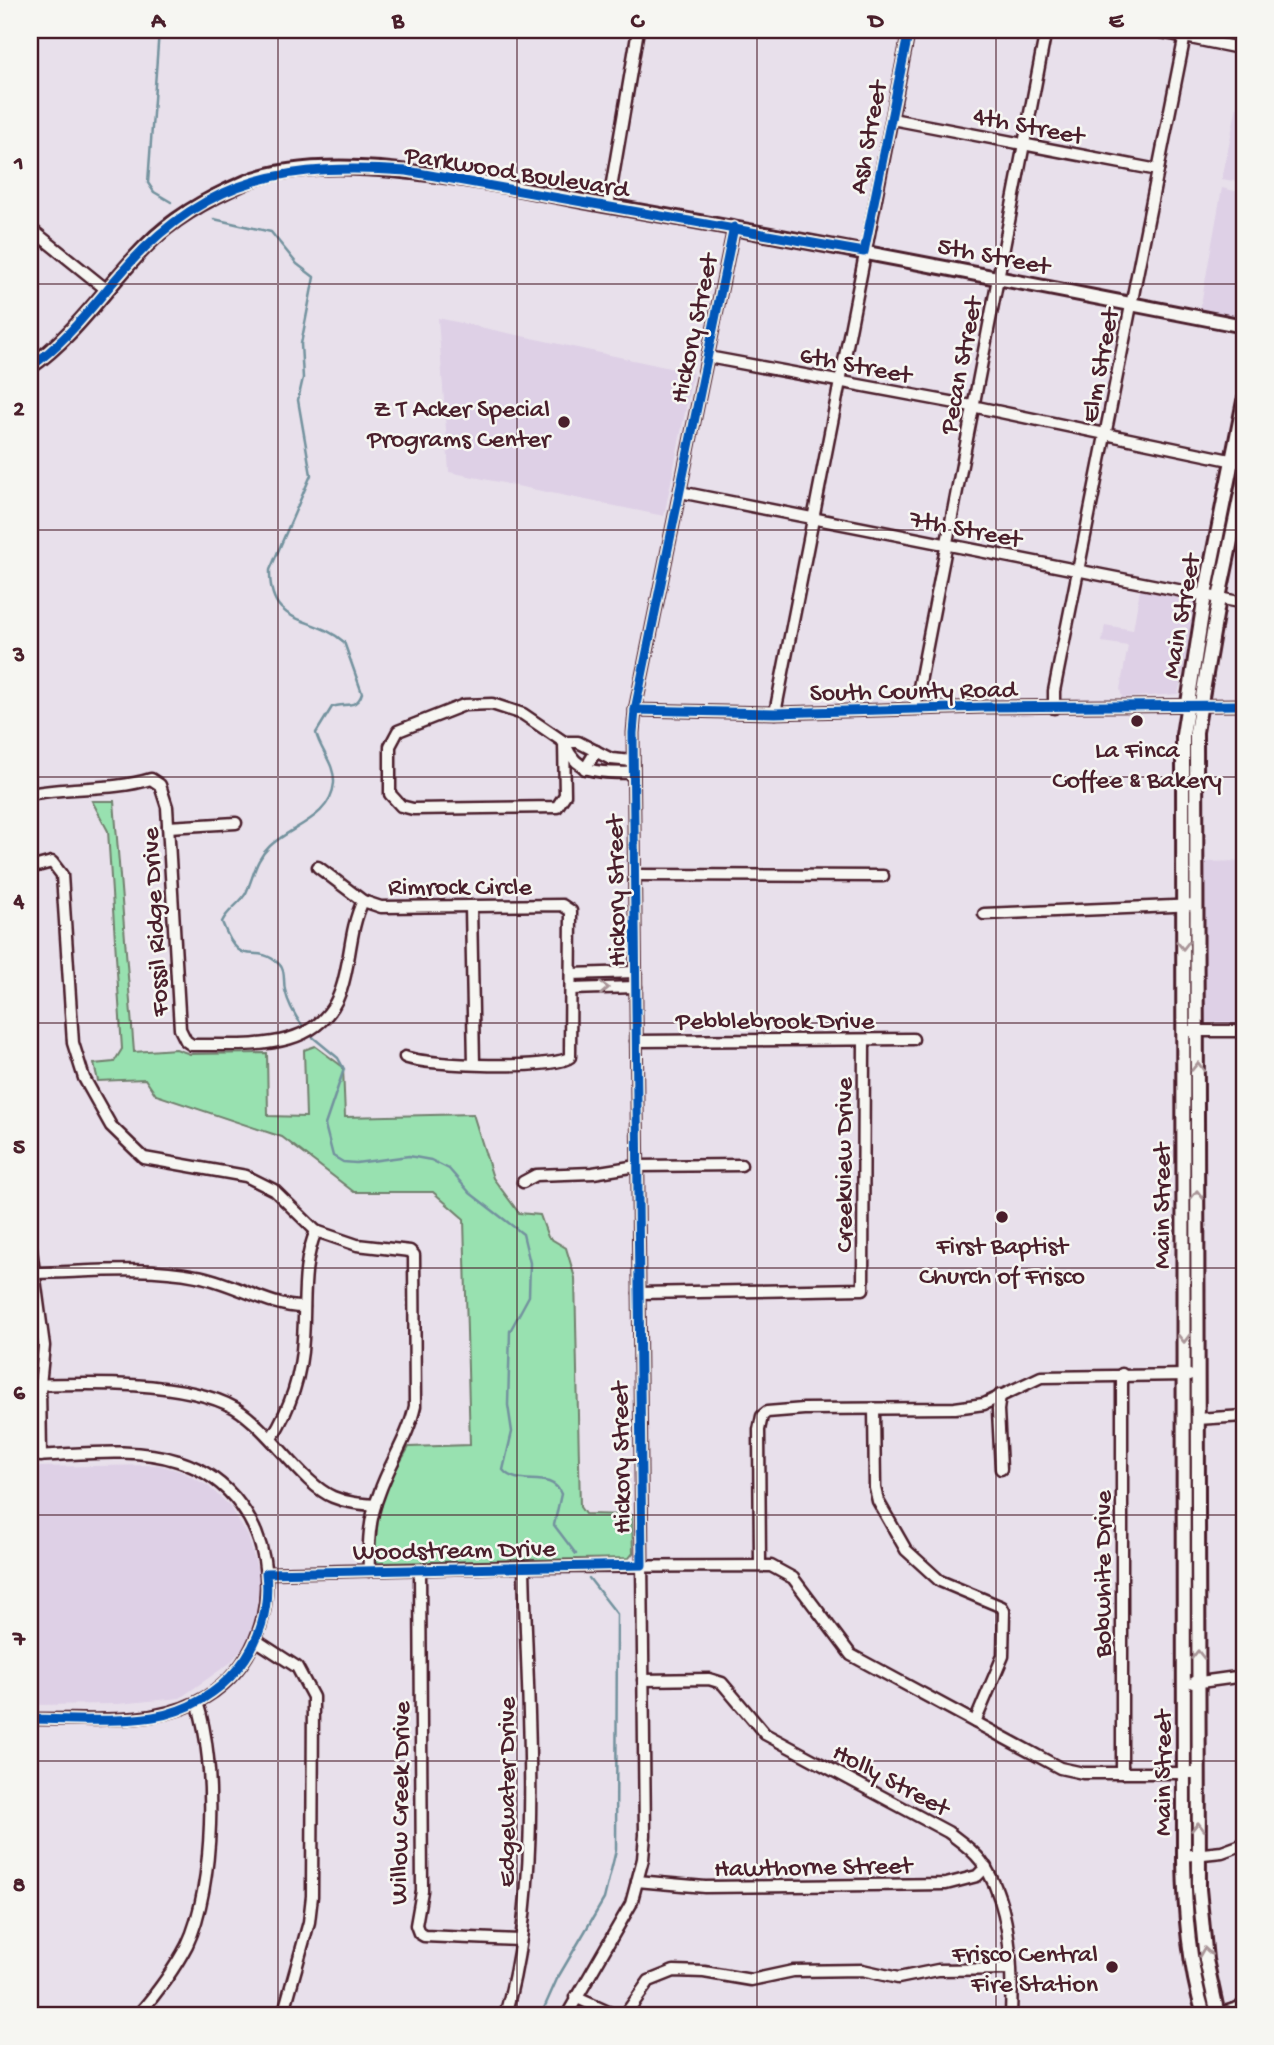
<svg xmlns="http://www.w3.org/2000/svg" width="1274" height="2045" font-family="'Gochi Hand',sans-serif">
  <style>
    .built { fill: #ded0e6 }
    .green { fill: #98e1b0; stroke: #71806e; stroke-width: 2 }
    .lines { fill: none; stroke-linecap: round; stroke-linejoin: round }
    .stream { stroke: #73929e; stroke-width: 2.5 }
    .minor-casing { stroke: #4a1f2b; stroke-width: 15 }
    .major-casing { stroke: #4a1f2b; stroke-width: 18 }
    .minor { stroke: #f6f6f2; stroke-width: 10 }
    .major { stroke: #f6f6f2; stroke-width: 12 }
    .cycleway-casing { stroke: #f6f6f2; stroke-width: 13 }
    .cycleway { stroke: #0057b8; stroke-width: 9 }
    .oneway { stroke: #a99598 }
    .grid { fill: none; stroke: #4a1f2b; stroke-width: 2; stroke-opacity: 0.55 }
    .poi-dot { fill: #4a1f2b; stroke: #f6f6f2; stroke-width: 2.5 }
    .labels { text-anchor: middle; stroke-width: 5; stroke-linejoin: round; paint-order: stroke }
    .street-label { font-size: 26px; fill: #4a1f2b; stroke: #f6f6f2 }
    .poi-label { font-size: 26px; fill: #4a1f2b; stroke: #f6f6f2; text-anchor: end }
    .neatline { fill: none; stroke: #4a1f2b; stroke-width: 2.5 }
    .grid-label { font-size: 23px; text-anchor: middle; font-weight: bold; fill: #4a1f2b }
  </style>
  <rect width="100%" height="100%" fill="#e8e0eb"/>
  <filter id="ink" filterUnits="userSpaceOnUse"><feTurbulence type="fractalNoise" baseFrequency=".0143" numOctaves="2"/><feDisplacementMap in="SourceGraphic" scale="14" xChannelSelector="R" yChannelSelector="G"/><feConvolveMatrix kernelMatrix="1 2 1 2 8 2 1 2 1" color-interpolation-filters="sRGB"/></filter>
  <g filter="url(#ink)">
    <!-- built -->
    <g class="built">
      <polygon points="1244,72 1244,183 1222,179"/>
      <polygon points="1222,188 1244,193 1244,319 1200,310"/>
      <polygon points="438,318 693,373 664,516 449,472"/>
      <polygon points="1140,589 1197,603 1178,694 1122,698 1120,689 1128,646 1102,642 1105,625 1133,630"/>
      <polygon points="1244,861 1244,1024 1204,1022 1204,862"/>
      <polygon points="159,1465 183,1472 208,1486 228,1504 248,1536 260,1578 255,1621 246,1644 230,1663 180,1698 118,1704 30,1705 30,1467"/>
    </g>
    <!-- green -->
    <polygon class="green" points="92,801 114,801 134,1052 176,1049 190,1054 267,1053 268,1116 306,1117 304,1050 315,1046 343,1067 345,1117 473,1114 493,1178 519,1213 540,1215 548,1237 566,1248 575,1278 580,1507 585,1514 632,1515 633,1553 629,1558 379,1563 374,1560 380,1497 409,1447 470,1445 464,1219 433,1192 354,1192 282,1137 156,1095 145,1079 98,1081 94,1064 114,1062 122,1049 108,831"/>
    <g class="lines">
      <!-- stream -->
      <g class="stream">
        <polyline points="159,30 148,183 154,192 171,202"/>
        <path d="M214 219 271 232 297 264 314 277 301 344 303 378 298 400 311 475 270 570C269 629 311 613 344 642L362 693C357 710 344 702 332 707L316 733C320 750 335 764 334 783 331 818 291 826 270 846 255 860 254 876 246 893 240 904 227 910 222 922 242 974 253 940 279 964 286 970 283 981 285 990 288 1003 296 1018 305 1029"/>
        <path d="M309 1034 338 1058 344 1069 325 1125 333 1156 343 1162 356 1163 409 1156 431 1160 449 1169 470 1193 523 1234 530 1263 529 1296 510 1331 508 1405 512 1432 503 1470C518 1489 551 1469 561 1494L554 1525 576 1554"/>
        <polyline points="541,2015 557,1979 604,1899 616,1850 617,1614 589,1578"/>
      </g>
      <!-- minor casing -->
      <g class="minor-casing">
        <g id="minor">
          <polyline points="1151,30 1244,49"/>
          <polyline points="892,119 1158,170"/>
          <polyline points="608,206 638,30"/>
          <polyline points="30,228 107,290"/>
          <polyline points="708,357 972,406 1244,463"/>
          <polyline points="680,492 1244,603"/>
          <polyline points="915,708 1046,30"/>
          <polyline points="1054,708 1054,691 1186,30"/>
          <polyline points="635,710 775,713 986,707 1244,705"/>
          <polyline points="775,713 909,30"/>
          <polyline points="564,742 565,795 557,807 413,809 401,806 390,794 390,746 398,731 464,705 492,704 523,714 564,742 578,742 611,759 633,761"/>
          <path d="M566 746C578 776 604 772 633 773"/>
          <polyline points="585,769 596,751"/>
          <path d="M30 794C70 786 112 791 151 779L160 785 167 807 180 1029 186 1041 192 1045C247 1044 319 1054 341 990 351 961 349 930 363 901"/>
          <polyline points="168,827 236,823"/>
          <path d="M318 867 363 901 381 907 562 905 571 911 570 1057C554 1070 426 1066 405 1057"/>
          <path d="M30 868 52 862 62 875 73 1043 84 1078 111 1126 144 1158 246 1176 274 1190 316 1231 357 1245 410 1251 414 1255 415 1406C408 1438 389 1464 379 1494 369 1519 368 1544 369 1571"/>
          <polyline points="635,875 883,876"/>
          <polyline points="471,907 474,1064"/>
          <polyline points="984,914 1197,905"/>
          <polyline points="571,974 636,972"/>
          <polyline points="571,989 636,987"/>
          <polyline points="1183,1031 1244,1031"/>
          <polyline points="636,1041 913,1039"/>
          <polyline points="523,1182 536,1175 593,1173 637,1166 741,1165"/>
          <polyline points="30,1242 44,1346 40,1385 41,1456"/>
          <path d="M36 1273C89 1272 145 1266 197 1276 233 1282 271 1308 304 1307"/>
          <polyline points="639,1293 863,1289 864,1040"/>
          <path d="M30 1385C87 1383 185 1380 235 1408 271 1430 302 1484 333 1497 347 1503 361 1504 375 1505"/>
          <polyline points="1000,1395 998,1410 1001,1469"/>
          <polyline points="874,1409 875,1488 878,1501 906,1550 940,1581 1002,1607 1004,1611 1003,1656 975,1722"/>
          <polyline points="1197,1419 1244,1416"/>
          <path d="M272 1437C291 1406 301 1376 303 1339 306 1301 301 1267 316 1231"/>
          <path d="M30 1456C77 1455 132 1446 178 1461 287 1495 297 1651 197 1702 147 1727 84 1718 30 1719"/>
          <polyline points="760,1564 759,1430 762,1416 767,1412 804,1409 955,1408 984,1404 1041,1377 1189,1375"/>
          <polyline points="420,1570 422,1891 416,1925 419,1933 424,1936 520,1940"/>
          <polyline points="266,1573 517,1567 771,1566 793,1578 851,1655 1060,1768 1083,1773 1198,1773"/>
          <polyline points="257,1641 297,1667 313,1697 312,1896 309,1922 283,2015"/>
          <path d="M643 1680 709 1679 722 1683 765 1734 948 1832C960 1841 972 1849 981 1861 1011 1901 1013 1967 1011 2015"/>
          <polyline points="1193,1683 1244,1676"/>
          <polyline points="1122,1773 1122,1374"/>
          <polyline points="1184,1856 1222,1852 1244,1844"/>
          <polyline points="637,1881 705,1887 946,1884 977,1876 986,1867"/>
          <polyline points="575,1997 615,2015"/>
          <path d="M138 2015C156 1994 174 1970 187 1945 215 1887 217 1762 197 1702"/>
          <path d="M505 2015C544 1881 527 1707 524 1567"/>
          <polyline points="567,2015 631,1904 643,1859 645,1835 633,733 635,710 734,227"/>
          <polyline points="625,2015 649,1981 674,1971 704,1972 751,1980 793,1971 862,1970 898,1978 938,1970 1010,1969"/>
          <polyline points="1215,2015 1244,2006"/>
        </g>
      </g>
      <!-- major casing -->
      <g class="major-casing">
        <g id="major">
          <path d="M30 367C77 334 107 285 147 245 174 217 211 197 246 182 339 144 521 191 621 208 829 244 1037 286 1244 326"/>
          <path d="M1204 2015C1189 1965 1185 1913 1184 1860L1183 735 1205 595 1244 401"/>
          <polyline points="1218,2015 1206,1960 1199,1889 1196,732 1219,598 1244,479"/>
        </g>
      </g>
      <!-- minor -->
      <use href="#minor" class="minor"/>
      <!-- major -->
      <use href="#major" class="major"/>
      <!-- cycleway casing -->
      <g class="cycleway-casing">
        <g id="cycleway">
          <path d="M30 367C70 339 97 299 130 263 210 175 293 163 407 171L864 252 909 30"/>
          <polyline points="635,710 775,713 986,707 1244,705"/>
          <path d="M30 1719C70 1719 113 1723 153 1717 223 1705 274 1645 266 1573L642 1565 633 733 635 710 734 227"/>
        </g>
      </g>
      <!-- cycleway -->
      <use href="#cycleway" class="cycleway"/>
    </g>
    <!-- one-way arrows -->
    <defs><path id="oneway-chevron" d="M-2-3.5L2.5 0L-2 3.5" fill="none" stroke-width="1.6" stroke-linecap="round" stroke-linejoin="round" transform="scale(1.75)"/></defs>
    <g class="oneway">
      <use href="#oneway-chevron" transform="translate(1183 945) rotate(90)"/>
      <use href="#oneway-chevron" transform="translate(604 988) rotate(-2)"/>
      <use href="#oneway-chevron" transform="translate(1198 1067) rotate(-89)"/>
      <use href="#oneway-chevron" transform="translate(1197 1195) rotate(-90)"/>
      <use href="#oneway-chevron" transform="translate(1184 1338) rotate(89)"/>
      <use href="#oneway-chevron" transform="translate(1198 1655) rotate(-90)"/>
      <use href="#oneway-chevron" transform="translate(1198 1827) rotate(-90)"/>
      <use href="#oneway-chevron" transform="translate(1205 1952) rotate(-98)"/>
    </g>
  </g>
  <!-- grid -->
  <path class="grid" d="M278 30V2015M517 30V2015M757 30V2015M996 30V2015M30 284H1244M30 530H1244M30 777H1244M30 1023H1244M30 1268H1244M30 1515H1244M30 1761H1244"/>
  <!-- markers -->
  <g class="poi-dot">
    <circle cx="564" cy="422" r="7"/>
    <circle cx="1137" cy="721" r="7"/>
    <circle cx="1002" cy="1217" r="7"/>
    <circle cx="1112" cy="1967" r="7"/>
  </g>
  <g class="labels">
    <!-- street labels -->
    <g class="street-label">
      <text transform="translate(1029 124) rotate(11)" y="9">4th Street</text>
      <text transform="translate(866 137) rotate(-79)" y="9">Ash Street</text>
      <text transform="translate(517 170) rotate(9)" y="9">Parkwood Boulevard</text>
      <text transform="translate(994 254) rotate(11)" y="9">5th Street</text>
      <text transform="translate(692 328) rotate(-78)" y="9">Hickory Street</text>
      <text transform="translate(856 363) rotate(11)" y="9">6th Street</text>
      <text transform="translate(959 365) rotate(-79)" y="9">Pecan Street</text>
      <text transform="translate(1098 365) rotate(-79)" y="9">Elm Street</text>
      <text transform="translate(966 527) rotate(11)" y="9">7th Street</text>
      <text transform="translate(1179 616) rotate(-80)" y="9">Main Street</text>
      <text transform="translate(913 689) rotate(-1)" y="9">South County Road</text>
      <text x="460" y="894">Rimrock Circle</text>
      <text transform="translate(614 891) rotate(-91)" y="9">Hickory Street</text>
      <text transform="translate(153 922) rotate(-93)" y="9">Fossil Ridge Drive</text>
      <text x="775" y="1028">Pebblebrook Drive</text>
      <text transform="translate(842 1165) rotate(-90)" y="9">Creekview Drive</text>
      <text transform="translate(1160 1206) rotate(-90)" y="9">Main Street</text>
      <text transform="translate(619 1458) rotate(-91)" y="9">Hickory Street</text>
      <text transform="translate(454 1548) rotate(-1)" y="9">Woodstream Drive</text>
      <text transform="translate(1101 1574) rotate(-90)" y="9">Bobwhite Drive</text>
      <text transform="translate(1161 1773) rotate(-90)" y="9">Main Street</text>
      <text transform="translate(892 1778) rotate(28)" y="9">Holly Street</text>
      <text transform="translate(505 1792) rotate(-90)" y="9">Edgewater Drive</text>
      <text transform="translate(398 1803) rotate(-89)" y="9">Willow Creek Drive</text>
      <text transform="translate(813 1865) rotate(-1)" y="9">Hawthorne Street</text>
    </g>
    <!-- poi labels -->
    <g class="poi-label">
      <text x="550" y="416">Z T Acker Special<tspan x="550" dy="30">Programs Center</tspan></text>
      <text x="1137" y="757" text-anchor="middle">La Finca<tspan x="1137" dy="30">Coffee &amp; Bakery</tspan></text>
      <text x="1002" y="1253" text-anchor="middle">First Baptist<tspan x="1002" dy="30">Church of Frisco</tspan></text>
      <text x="1098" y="1961">Frisco Central<tspan x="1098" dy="30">Fire Station</tspan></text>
    </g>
  </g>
  <!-- margin -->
  <rect width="1274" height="2045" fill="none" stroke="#f6f6f2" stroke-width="77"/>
  <rect x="38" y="38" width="1198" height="1969" class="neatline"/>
  <g class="grid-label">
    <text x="158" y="27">A</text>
    <text x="398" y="27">B</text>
    <text x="637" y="27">C</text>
    <text x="876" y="27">D</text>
    <text x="1116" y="27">E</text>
    <text x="19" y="169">1</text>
    <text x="19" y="415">2</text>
    <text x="19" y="661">3</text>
    <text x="19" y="907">4</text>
    <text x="19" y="1153">5</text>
    <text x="19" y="1399">6</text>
    <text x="19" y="1645">7</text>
    <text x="19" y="1891">8</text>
  </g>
</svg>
